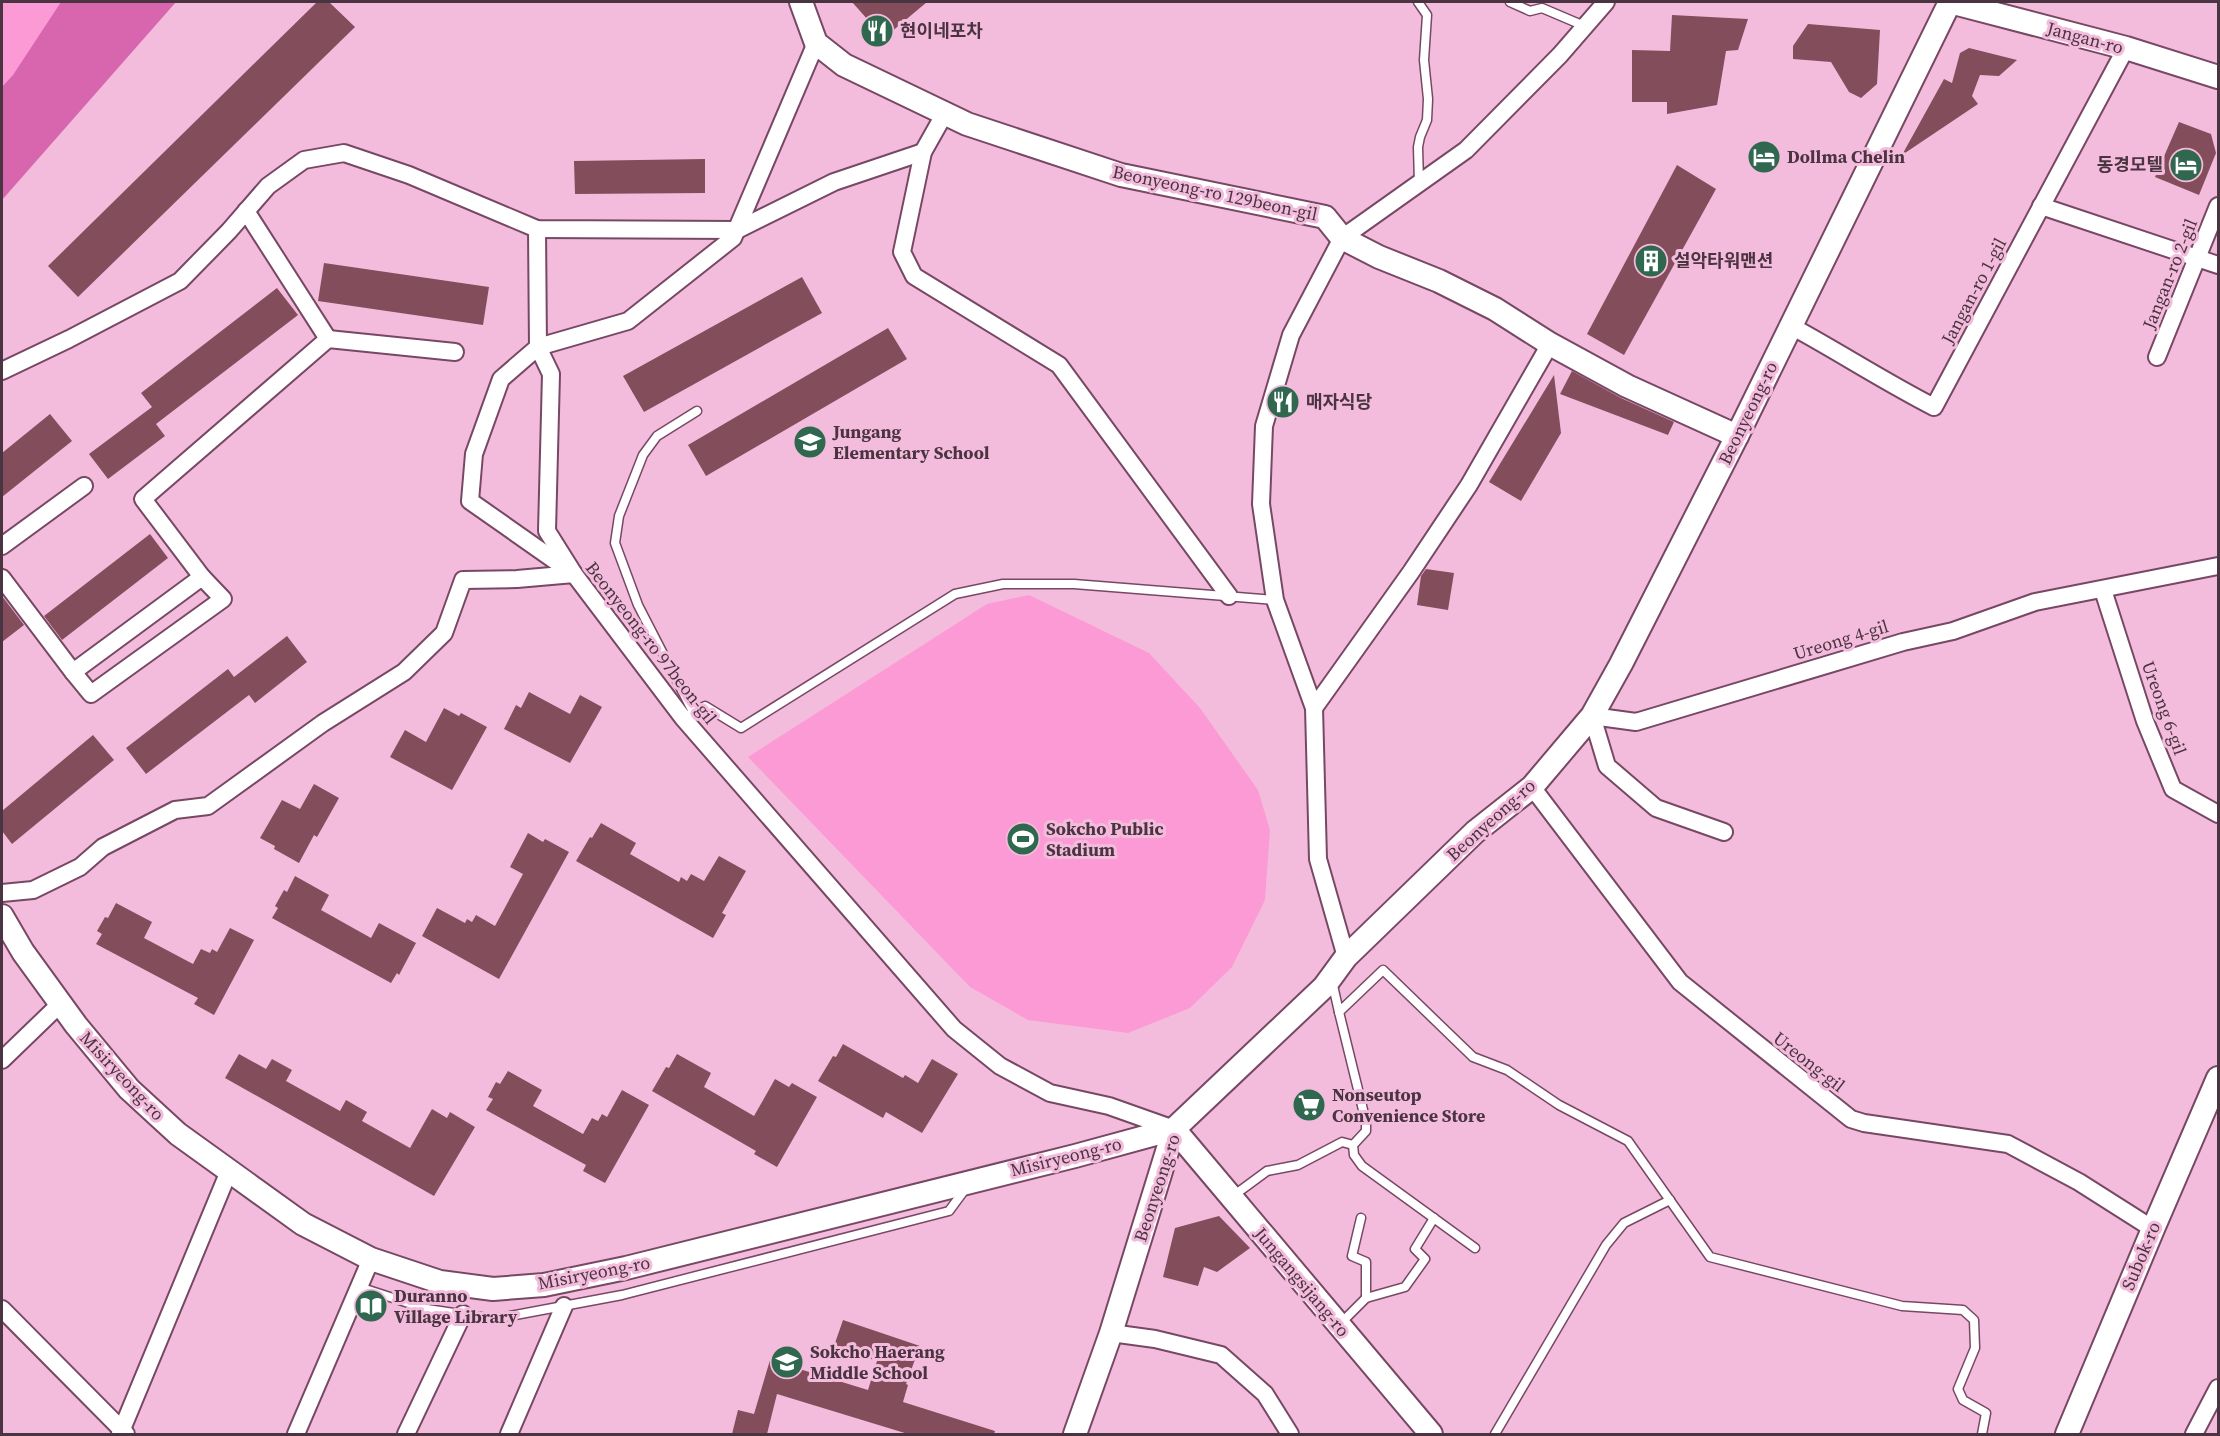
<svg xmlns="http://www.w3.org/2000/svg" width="2220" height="1436" font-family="'Source Serif 4','Noto Sans KR',serif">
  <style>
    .green { fill: #fc9ad5 }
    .forest { fill: #d766ae }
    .building { fill: #834d5b }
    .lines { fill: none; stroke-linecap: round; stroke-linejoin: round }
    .lane-casing { stroke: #774864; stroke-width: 11 }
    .street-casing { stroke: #774864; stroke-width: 20 }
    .secondary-casing { stroke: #774864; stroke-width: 26 }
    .lane { stroke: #fff; stroke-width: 8 }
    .street { stroke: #fff; stroke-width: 16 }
    .secondary { stroke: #fff; stroke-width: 22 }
    .labels { text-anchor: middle; stroke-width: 6; stroke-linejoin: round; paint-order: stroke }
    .poi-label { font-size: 18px; font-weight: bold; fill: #4a3441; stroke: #f4bcdc; text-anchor: start }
    .street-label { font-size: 18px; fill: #4a3441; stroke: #f4bcdc }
  </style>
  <rect width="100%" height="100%" fill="#f4bcdc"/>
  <!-- green -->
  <g class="green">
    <polygon points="2,2 95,2 2,133"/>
    <polygon points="1029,595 1149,653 1200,708 1258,790 1270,830 1265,900 1232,967 1190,1008 1128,1033 1028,1020 970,987 748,757 987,604"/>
  </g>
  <!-- forest -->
  <polygon class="forest" points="61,2 176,2 2,200 2,87 13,75"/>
  <!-- building -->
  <g class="building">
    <polygon points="317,2 329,2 355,27 78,297 48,266"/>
    <polygon points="852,2 927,2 884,38"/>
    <polygon points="1672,15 1748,19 1738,50 1726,51 1717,105 1667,114 1667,102 1632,102 1632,50 1670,51"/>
    <polygon points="1808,24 1880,30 1877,84 1861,98 1849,92 1831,62 1793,59 1793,46"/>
    <polygon points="1969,48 2017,60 1999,76 1980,75 1972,96 1978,104 1902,155 1944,79 1952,83 1960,53"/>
    <polygon points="2179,122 2211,134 2216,153 2199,195 2155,177"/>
    <polygon points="705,159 705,193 575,194 574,161"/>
    <polygon points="1677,165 1716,189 1624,355 1587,334"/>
    <polygon points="324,263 489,287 483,325 318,301"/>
    <polygon points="802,277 822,313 644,412 623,376"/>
    <polygon points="277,288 298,315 156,424 165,436 108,479 89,454 152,407 141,393"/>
    <polygon points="888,328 907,359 706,476 688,445"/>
    <polygon points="1572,371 1621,398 1674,422 1668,435 1560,394"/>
    <polygon points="1554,375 1561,433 1521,501 1489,482"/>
    <polygon points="50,414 72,441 2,497 2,453"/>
    <polygon points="150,534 168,558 62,640 44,616"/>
    <polygon points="1426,569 1454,573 1448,610 1417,605 1421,576"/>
    <polygon points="2,596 24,625 2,642"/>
    <polygon points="287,636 307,662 255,703 249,695 146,774 126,748 228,669 234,677"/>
    <polygon points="529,692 570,714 580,695 602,707 570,763 504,729 516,705 521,708"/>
    <polygon points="444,708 459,716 461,713 487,727 452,790 390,757 405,730 426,742"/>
    <polygon points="93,735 114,760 12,844 2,831 2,811"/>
    <polygon points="314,784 339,798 317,837 314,835 299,863 274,849 275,846 260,838 282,800 300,809"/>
    <polygon points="601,823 636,843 630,854 679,882 681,877 687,881 691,874 704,881 719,856 746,871 722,913 726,915 713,938 576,861 590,837 592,838"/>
    <polygon points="528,833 543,842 545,839 569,852 499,979 422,936 437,908 465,923 467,919 472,922 476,915 495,926 523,874 510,867"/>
    <polygon points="295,876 329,895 321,910 371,938 379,923 416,943 399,975 397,973 391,983 272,918 278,908 275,906 284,890 287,892"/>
    <polygon points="116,903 152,922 144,938 193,964 201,949 210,953 212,949 217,952 230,928 254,940 214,1015 194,1004 198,998 96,944 102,934 97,931 105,917 108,918"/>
    <polygon points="843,1044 903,1078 905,1075 918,1083 932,1059 958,1074 922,1133 886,1112 883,1118 818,1081 833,1056 836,1057"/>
    <polygon points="239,1054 266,1069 272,1059 292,1070 286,1081 340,1111 346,1100 367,1112 362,1121 410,1148 432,1109 447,1118 450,1112 475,1127 434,1196 225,1078"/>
    <polygon points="677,1054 711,1073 704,1087 754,1116 775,1079 789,1087 792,1083 817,1097 777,1167 754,1154 756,1151 652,1091 666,1067 669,1068"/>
    <polygon points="508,1071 542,1090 533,1106 583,1134 592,1118 598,1121 602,1114 607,1117 622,1090 649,1105 605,1183 583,1171 586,1165 486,1110 493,1099 488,1097 496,1082 500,1084"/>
    <polygon points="1219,1216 1250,1248 1217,1272 1204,1267 1198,1286 1163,1277 1175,1228"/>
    <polygon points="843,1320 920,1346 906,1384 908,1385 903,1402 995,1431 994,1434 908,1434 777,1394 767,1434 732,1434 738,1410 754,1414 770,1360 868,1390 877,1361 834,1346"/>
  </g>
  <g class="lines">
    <!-- lane casing -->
    <g class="lane-casing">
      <g id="lane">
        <polyline points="1418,2 1427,15 1424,60 1428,99 1427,120 1420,137 1418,147 1419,183"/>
        <polyline points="1510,2 1530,11 1542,8 1582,25 1580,28"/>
        <polyline points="693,712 638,605 615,543 619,516 643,455 657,436 697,411"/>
        <polyline points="683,718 705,706 741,728 955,594 1003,584 1074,584 1275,600"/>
        <polyline points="1332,981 1339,1012 1383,970 1473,1057 1507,1070 1559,1105 1628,1141 1710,1257 1902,1306 1963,1310 1974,1320 1975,1348 1958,1389 1963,1400 1986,1413 1982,1434"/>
        <polyline points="1339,1012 1366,1122 1366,1131 1353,1145 1354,1155 1362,1166 1475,1248"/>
        <polyline points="1233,1196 1267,1171 1298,1165 1342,1142 1353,1145"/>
        <polyline points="1361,1218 1352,1256 1366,1262 1366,1298"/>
        <polyline points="359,1287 427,1309 494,1319 622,1295 949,1211 966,1188"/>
        <polyline points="1339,1325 1366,1298 1405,1287 1425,1259 1415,1249 1434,1218"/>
        <polyline points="1495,1434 1606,1245 1624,1223 1670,1200"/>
      </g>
    </g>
    <!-- street casing -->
    <g class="street-casing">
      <g id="street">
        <polyline points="816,43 733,238 628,321 538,347 501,379 474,454 470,501 574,574 683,718 954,1029 1000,1066 1050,1093 1109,1106 1174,1129"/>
        <polyline points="945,113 923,152 902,252 914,276 1059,365 1229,596"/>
        <polyline points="2041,206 2218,265"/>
        <polyline points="246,211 328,339"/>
        <path d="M1791 326C1839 352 1885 382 1934 407L2126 48"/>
        <polyline points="2157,357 2218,206"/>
        <polyline points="2,371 69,339 180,281 229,231 268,186 304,160 344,153 409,175 537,229 737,230 834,182 923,152"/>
        <polyline points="2,546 84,486"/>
        <polyline points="2,578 73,672 202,577 143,499 328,339 455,352"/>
        <polyline points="2103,590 2145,721 2173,789 2218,814"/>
        <polyline points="73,672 91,694 223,599 202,577"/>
        <polyline points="1314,708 1411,572 1469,485 1550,344"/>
        <polyline points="1532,787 1680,982 1851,1119 1864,1123 2008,1144 2079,1182 2153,1229"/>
        <polyline points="1724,832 1656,808 1607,766 1592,716 1636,722 1903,642 1953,631 2035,602 2218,566"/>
        <polyline points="2,893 33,890 80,867 103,847 175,810 208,806 323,723 404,672 444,633 463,580 517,579 574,574 547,531 551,374 538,347 537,229"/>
        <polyline points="1346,957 1318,859 1314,708 1275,600 1261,504 1264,426 1291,335 1342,238 1466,150 1560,55 1606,2"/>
        <polyline points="2,1060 60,1004"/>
        <polyline points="2,1309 126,1434"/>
        <polyline points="1111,1333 1155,1339 1221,1355 1265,1394 1290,1434"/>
        <polyline points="120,1434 229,1171"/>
        <polyline points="296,1434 371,1259"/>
        <polyline points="406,1434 463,1314"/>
        <polyline points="509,1434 564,1306"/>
        <polyline points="2194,1434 2218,1388"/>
      </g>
    </g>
    <!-- secondary casing -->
    <g class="secondary-casing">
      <g id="secondary">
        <polyline points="801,2 816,43 844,65 967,124 1121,175 1325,217 1342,238 1379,257 1439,281 1495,309 1550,344 1627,386 1737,436"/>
        <polyline points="1950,2 2126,48 2218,77"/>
        <polyline points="2,916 23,952 76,1025 129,1089 178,1134 303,1224 371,1259 440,1282 493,1289 544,1285 626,1268 1075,1156 1174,1129"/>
        <polyline points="1174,1129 1431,1434"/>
        <polyline points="1075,1434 1111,1333 1174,1129 1324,987 1346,957 1475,832 1532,787 1592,716 1621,664 1737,436 1950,2"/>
        <polyline points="2067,1434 2153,1229 2218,1078"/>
      </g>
    </g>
    <!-- lane -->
    <use href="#lane" class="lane"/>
    <!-- street -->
    <use href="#street" class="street"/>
    <!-- secondary -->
    <use href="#secondary" class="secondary"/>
  </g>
  <!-- icons -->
  <defs>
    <g id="restaurant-disc" transform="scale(1.725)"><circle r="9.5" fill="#2f674f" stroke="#f4bcdc"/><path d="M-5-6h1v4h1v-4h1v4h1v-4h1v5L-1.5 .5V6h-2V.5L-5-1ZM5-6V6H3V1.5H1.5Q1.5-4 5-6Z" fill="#fff"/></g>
    <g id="hotel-disc" transform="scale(1.725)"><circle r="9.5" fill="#2f674f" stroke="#f4bcdc"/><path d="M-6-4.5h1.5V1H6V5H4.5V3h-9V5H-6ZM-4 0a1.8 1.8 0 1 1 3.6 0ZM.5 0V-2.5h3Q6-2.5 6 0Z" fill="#fff"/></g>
    <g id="building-disc" transform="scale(1.725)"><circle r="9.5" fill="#2f674f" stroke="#f4bcdc"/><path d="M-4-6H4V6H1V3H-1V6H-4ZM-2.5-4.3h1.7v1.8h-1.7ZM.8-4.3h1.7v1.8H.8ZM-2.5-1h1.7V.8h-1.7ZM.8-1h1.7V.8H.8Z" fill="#fff"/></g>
    <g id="school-disc" transform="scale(1.725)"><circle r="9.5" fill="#2f674f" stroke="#f4bcdc"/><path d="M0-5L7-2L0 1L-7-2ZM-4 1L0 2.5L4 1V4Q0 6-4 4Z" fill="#fff"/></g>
    <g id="stadium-disc" transform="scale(1.725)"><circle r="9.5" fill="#2f674f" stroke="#f4bcdc"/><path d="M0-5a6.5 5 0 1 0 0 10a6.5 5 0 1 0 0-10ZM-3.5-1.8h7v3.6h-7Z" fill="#fff"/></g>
    <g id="supermarket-disc" transform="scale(1.725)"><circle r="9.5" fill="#2f674f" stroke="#f4bcdc"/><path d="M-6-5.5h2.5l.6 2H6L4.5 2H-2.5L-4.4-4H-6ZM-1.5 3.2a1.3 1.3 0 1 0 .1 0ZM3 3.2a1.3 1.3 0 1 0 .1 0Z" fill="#fff"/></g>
    <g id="library-disc" transform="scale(1.725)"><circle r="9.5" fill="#2f674f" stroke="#f4bcdc"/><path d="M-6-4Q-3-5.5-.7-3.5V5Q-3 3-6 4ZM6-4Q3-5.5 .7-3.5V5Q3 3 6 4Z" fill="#fff"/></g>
  </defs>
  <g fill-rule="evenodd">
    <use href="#restaurant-disc" x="877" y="31"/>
    <use href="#hotel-disc" x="1764" y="157"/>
    <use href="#hotel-disc" x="2186" y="165"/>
    <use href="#building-disc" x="1651" y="261"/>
    <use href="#restaurant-disc" x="1283" y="402"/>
    <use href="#school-disc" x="810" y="442"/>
    <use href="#stadium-disc" x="1023" y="839"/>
    <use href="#supermarket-disc" x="1309" y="1105"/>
    <use href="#library-disc" x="371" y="1306"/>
    <use href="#school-disc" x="787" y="1362"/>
  </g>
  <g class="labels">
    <!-- poi labels -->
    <g class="poi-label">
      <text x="900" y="37">현이네포차</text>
      <text x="1787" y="163">Dollma Chelin</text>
      <text x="2163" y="171" text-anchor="end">동경모텔</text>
      <text x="1674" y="267">설악타워맨션</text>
      <text x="1306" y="408">매자식당</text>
      <text x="833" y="438">Jungang<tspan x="833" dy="21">Elementary School</tspan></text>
      <text x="1046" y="835">Sokcho Public<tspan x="1046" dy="21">Stadium</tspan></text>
      <text x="1332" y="1101">Nonseutop<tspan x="1332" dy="21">Convenience Store</tspan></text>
      <text x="394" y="1302">Duranno<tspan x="394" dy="21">Village Library</tspan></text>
      <text x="810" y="1358">Sokcho Haerang<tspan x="810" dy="21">Middle School</tspan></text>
    </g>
    <!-- street labels -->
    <g class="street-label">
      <text transform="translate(2085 38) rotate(15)" y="6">Jangan-ro</text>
      <text transform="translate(1215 193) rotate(12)" y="6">Beonyeong-ro 129beon-gil</text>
      <text transform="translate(2170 274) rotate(-68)" y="6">Jangan-ro 2-gil</text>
      <text transform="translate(1974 291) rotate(-62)" y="6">Jangan-ro 1-gil</text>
      <text transform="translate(1748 413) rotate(-64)" y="6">Beonyeong-ro</text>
      <text transform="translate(1841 640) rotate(-17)" y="6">Ureong 4-gil</text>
      <text transform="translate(651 643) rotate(52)" y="6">Beonyeong-ro 97beon-gil</text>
      <text transform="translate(2164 708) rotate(70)" y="6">Ureong 6-gil</text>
      <text transform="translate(1491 820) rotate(-42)" y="6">Beonyeong-ro</text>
      <text transform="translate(1809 1062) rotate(38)" y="6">Ureong-gil</text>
      <text transform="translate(122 1076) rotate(47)" y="6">Misiryeong-ro</text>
      <text transform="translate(1066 1157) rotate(-14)" y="6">Misiryeong-ro</text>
      <text transform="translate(1157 1188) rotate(-72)" y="6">Beonyeong-ro</text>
      <text transform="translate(2141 1256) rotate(-67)" y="6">Subok-ro</text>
      <text transform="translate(594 1273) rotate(-11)" y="6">Misiryeong-ro</text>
      <text transform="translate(1302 1282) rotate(50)" y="6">Jungangsijang-ro</text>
    </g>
  </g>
  <!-- border -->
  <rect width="2220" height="1436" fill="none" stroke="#4a3441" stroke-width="6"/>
</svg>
